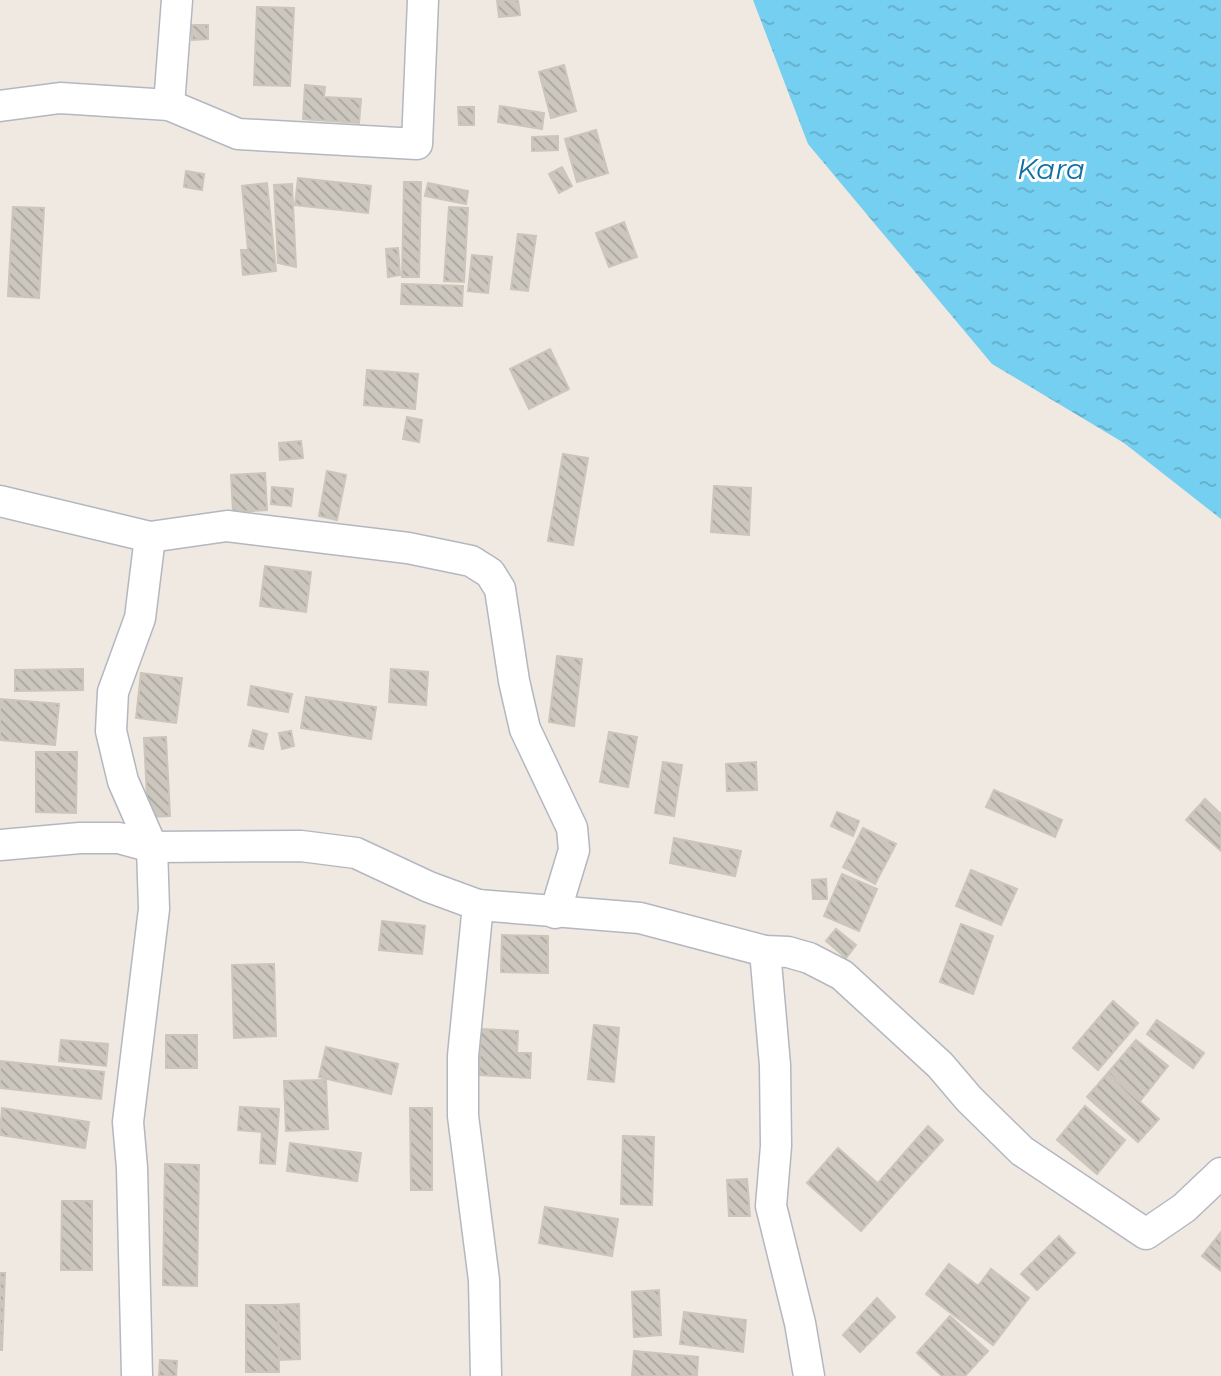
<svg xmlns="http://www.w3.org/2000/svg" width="1221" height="1376" font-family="Montserrat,sans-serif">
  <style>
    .water { fill: url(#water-ripples) }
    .building { fill: url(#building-back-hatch); stroke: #cbc5ba; stroke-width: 2 }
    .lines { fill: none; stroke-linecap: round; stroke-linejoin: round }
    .street-casing { stroke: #b4b7c1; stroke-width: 33 }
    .street { stroke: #fff; stroke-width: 30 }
    .labels { text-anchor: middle; stroke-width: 6; stroke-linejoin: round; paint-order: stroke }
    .water-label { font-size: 28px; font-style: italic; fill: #0d6fa3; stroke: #fff }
  </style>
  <defs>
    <pattern id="water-ripples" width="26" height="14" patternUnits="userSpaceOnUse" patternTransform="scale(2)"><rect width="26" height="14" fill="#75cff0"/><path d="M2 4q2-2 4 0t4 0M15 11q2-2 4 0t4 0" fill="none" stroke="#66b2ce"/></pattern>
    <pattern id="building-back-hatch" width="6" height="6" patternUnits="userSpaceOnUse" patternTransform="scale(2)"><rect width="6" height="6" fill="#cbc7bf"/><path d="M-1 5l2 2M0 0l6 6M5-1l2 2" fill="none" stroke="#afaba4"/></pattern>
  </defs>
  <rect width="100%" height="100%" fill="#efe9e1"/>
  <!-- water -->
  <polygon class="water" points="753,0 1221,0 1221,519 1124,443 992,364 808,144"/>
  <!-- building -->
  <g class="building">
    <polygon points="497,0 518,0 520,15 499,17"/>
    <polygon points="257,7 294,8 290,86 254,85"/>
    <polygon points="192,25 208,25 208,39 192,40"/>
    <polygon points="564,65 576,111 551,118 539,72"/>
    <polygon points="305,85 325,87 324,97 361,99 359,123 303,119"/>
    <polygon points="500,106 544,113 542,129 498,122"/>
    <polygon points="458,107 474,107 474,125 459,125"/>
    <polygon points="596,130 608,173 577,182 565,139"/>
    <polygon points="558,136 558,150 532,151 532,137"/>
    <polygon points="562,167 572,186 559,193 549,174"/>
    <polygon points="186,171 204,174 202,190 184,187"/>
    <polygon points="298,178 371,186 368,213 295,205"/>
    <polygon points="404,182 421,182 419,277 402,277"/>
    <polygon points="267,183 276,271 243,275 241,250 248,250 242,186"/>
    <polygon points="428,183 468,191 466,204 425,196"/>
    <polygon points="292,184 296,267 278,263 274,185"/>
    <polygon points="13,207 44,208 39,298 8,296"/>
    <polygon points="449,207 468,208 464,282 444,281"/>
    <polygon points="624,222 637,257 609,267 596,233"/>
    <polygon points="518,234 536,236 528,291 511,289"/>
    <polygon points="398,248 400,275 388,277 386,249"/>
    <polygon points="472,255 492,257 488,293 468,291"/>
    <polygon points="402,284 463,286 462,306 401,304"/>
    <polygon points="550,349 569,389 529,409 510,369"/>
    <polygon points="367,370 418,374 415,409 364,405"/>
    <polygon points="407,417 422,420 419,442 403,439"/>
    <polygon points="301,441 303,458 280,460 279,443"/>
    <polygon points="563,454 588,458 573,545 548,541"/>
    <polygon points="327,471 346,475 337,520 319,516"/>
    <polygon points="265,473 267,510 233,512 231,475"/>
    <polygon points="714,486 751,488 749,535 711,532"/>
    <polygon points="272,487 293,489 291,506 271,504"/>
    <polygon points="265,566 311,572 306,612 260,606"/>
    <polygon points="557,656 582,659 574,726 549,722"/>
    <polygon points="83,669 83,690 15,691 15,670"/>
    <polygon points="391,669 428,672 426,705 389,702"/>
    <polygon points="141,673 182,678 176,723 136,718"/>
    <polygon points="251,686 292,694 288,712 248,705"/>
    <polygon points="306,697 376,707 371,739 301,728"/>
    <polygon points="0,699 59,704 55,745 0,740"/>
    <polygon points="253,730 267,734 263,749 249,746"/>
    <polygon points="291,731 294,746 282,749 279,733"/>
    <polygon points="609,732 637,737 628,787 600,782"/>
    <polygon points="166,737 170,816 148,817 144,738"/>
    <polygon points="36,752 77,752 76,813 36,812"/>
    <polygon points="663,762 682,765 674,816 655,813"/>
    <polygon points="756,762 757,790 727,791 726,764"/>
    <polygon points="994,790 1062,820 1055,837 986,807"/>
    <polygon points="1205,799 1221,814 1221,851 1186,820"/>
    <polygon points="837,812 859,821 853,836 831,826"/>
    <polygon points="863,828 896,844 875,884 843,867"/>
    <polygon points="674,838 741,851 735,876 670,863"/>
    <polygon points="971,870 1017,889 1001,925 956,906"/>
    <polygon points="842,874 877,889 859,931 824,916"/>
    <polygon points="826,879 827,899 813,899 812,880"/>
    <polygon points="382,921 425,926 422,954 379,950"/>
    <polygon points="961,924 993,936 973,994 940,982"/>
    <polygon points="836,929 856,945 846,958 826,941"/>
    <polygon points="502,935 548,936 548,973 501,972"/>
    <polygon points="274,964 276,1036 234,1038 232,965"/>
    <polygon points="1113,1001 1138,1023 1098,1070 1073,1048"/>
    <polygon points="1157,1020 1204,1053 1193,1068 1147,1034"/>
    <polygon points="594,1025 619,1028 614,1082 588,1079"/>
    <polygon points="481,1029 518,1031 517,1053 531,1053 530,1078 479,1075"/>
    <rect x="166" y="1035" width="31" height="33"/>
    <polygon points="61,1040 108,1044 106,1066 59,1061"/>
    <polygon points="1136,1040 1168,1066 1140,1101 1108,1073"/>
    <polygon points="326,1047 398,1064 391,1094 319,1077"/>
    <polygon points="0,1061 104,1072 101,1099 0,1088"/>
    <polygon points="1108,1073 1159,1119 1138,1142 1087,1097"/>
    <polygon points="326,1080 328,1129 286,1131 284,1081"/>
    <polygon points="1085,1106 1125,1140 1097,1174 1057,1140"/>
    <polygon points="240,1107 279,1109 275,1164 260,1163 262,1132 238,1130"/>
    <polygon points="2,1108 89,1122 85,1148 0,1135"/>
    <polygon points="410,1108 432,1108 432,1190 411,1190"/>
    <polygon points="928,1126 943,1140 892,1196 877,1184"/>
    <polygon points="623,1136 654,1137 652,1205 621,1204"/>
    <polygon points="290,1143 361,1153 357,1181 287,1171"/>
    <polygon points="838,1148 892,1196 861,1231 807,1183"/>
    <polygon points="165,1164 199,1165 197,1286 163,1285"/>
    <polygon points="747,1179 750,1216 729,1216 727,1180"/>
    <polygon points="62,1201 92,1201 92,1270 61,1270"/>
    <polygon points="545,1207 618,1219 612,1256 539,1243"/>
    <polygon points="1221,1232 1221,1271 1202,1256"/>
    <polygon points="1059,1236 1075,1253 1037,1290 1021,1274"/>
    <polygon points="949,1264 978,1286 991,1269 1029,1298 993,1345 926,1294"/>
    <polygon points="0,1273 5,1273 2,1350 0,1350"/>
    <polygon points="659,1290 661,1335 634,1337 632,1292"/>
    <polygon points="877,1298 895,1317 860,1352 843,1335"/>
    <polygon points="299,1304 300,1359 279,1360 278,1305"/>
    <polygon points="246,1305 278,1305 279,1372 246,1372"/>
    <polygon points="684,1312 746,1320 743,1352 680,1344"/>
    <polygon points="950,1316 988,1351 965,1376 942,1376 917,1353"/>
    <polygon points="634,1351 698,1357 697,1376 632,1376"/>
    <polygon points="160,1360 177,1361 176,1376 159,1376"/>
  </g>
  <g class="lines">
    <!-- street casing -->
    <g class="street-casing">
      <g id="street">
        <polyline points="169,105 177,0"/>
        <polyline points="0,106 60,98 169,105 238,134 417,144 423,0"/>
        <polyline points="0,501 150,537 227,526 408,548 471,561 490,573 500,589 514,681 525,729 572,828 574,850 555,913"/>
        <polyline points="0,845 80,838 119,838 152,847 301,846 356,853 429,887 478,905 640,918 765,951 788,952 809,958 842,975 940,1065 969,1099 1022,1151 1146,1234 1184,1208 1221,1173"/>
        <polyline points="478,905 463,1056 463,1116 484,1280 486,1376"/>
        <polyline points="765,951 775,1065 776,1146 771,1206 800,1323 809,1376"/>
        <polyline points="137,1376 132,1168 128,1122 154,909 152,847 123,781 111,731 113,692 140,618 150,537"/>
      </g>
    </g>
    <!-- street -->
    <use href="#street" class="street"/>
  </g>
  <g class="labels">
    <!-- water labels -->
    <g class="water-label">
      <text x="1051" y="179">Kara</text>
    </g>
  </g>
</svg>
